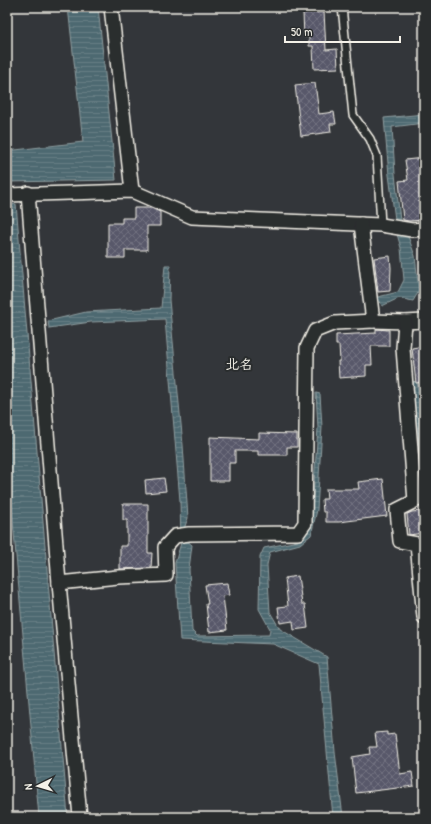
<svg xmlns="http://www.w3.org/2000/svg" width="431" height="824" font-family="'Patrick Hand','Klee One',sans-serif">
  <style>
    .water { fill: url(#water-rules); stroke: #909fa1 }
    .building { fill: url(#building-cross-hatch); stroke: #f4f1e8 }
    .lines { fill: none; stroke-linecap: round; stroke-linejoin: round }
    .service-casing { stroke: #f4f1e8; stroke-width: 10 }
    .minor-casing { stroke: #f4f1e8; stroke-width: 16 }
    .service { stroke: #2a2d2e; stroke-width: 7 }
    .minor { stroke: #2a2d2e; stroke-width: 13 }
    .labels { text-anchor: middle; stroke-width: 4; stroke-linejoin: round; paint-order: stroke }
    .neighbourhood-label { font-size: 14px; font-weight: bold; fill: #f4f1e8; stroke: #2a2d2e }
  </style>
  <defs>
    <pattern id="water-rules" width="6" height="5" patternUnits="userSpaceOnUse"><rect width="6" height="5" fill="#4d6971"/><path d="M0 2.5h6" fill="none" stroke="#677f85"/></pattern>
    <pattern id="building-cross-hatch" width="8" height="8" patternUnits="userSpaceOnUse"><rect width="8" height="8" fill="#59596b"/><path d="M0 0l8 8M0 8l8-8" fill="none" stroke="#717180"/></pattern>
  </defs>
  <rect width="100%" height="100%" fill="#33363a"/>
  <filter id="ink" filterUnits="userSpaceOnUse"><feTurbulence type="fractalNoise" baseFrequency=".025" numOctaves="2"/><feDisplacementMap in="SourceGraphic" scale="8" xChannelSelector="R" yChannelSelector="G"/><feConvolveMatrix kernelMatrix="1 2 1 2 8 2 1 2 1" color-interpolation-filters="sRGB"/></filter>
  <g filter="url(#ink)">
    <!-- water -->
    <g class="water">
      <polygon points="68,7 98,7 116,180 7,182 7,151 83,142"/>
      <polygon points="424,114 424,123 392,127 395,174 400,220 409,239 415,256 419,291 413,301 399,298 382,306 378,297 398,292 404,280 401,248 397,234 389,175 384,118"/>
      <polygon points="16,204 68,817 39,817 7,453 7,205"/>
      <polygon points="165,265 170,265 169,300 183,445 188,518 185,526 186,540 192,545 189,569 192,631 197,636 269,635 270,629 259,609 260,557 264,548 298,541 308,532 312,511 318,428 316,393 320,394 322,427 317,510 311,535 300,544 270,552 267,565 270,612 280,629 327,657 335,752 343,817 333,817 319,664 273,644 180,640 175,563 181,543 180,501 165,319 91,322 49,328 48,321 86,312 161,308"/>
      <polygon points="417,381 424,432 424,488 412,382"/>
    </g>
    <!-- building -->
    <g class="building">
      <polygon points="324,12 326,50 337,49 338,68 314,69 313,46 309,46 309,37 304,37 303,13"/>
      <polygon points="315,83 319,114 334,112 336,124 330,124 331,132 301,136 295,85"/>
      <polygon points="424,158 424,220 409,221 403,220 399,181 408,180 405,160"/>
      <polygon points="134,208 151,208 160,212 160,226 147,226 147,250 125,250 125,258 108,258 108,223 122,223 122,218 134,218"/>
      <polygon points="390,256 391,268 390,291 378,292 374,258"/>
      <polygon points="376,329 389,330 389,346 371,346 372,365 366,365 366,376 339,378 338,361 340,361 339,345 336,345 336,335 376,333"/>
      <polygon points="424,346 424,382 416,383 412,348"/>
      <polygon points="259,433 297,434 297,447 287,447 287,455 258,455 258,451 235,451 235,463 229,463 229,481 210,481 210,437 259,439"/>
      <polygon points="164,478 166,491 146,493 145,480"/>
      <polygon points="383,479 387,516 339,522 326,522 326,512 323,512 322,499 327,499 326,489 359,489 358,482"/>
      <polygon points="123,504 148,504 148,553 152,553 151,568 120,569 120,546 127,546 127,520 123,520"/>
      <polygon points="420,511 423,533 409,535 407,514 412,512"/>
      <polygon points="298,576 302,604 305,604 308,628 294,630 293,621 280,623 278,607 288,606 285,578"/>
      <polygon points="227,583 229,595 223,596 227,630 209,632 206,604 208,604 205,585"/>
      <polygon points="387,732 387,735 395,734 400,774 412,772 414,786 356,793 352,757 370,754 369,747 377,747 375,733"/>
    </g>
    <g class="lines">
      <!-- service casing -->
      <g class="service-casing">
        <polyline id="service" points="342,7 353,115 370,139 377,156 381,225"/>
      </g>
      <!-- minor casing -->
      <g class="minor-casing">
        <g id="minor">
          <polyline points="111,7 132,191"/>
          <polyline points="28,193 59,583 80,817"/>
          <polyline points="7,195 132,191 192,217 381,225 412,230 424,229"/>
          <polyline points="361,224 373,321 405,322 424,321"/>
          <polyline points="405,322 403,348 415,501 397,510 400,541 417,544 424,617"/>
          <polyline points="59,583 118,577 166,575 165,547 175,536 189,534 298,533 305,523 307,348 315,331 335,323 373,321"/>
        </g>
      </g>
      <!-- service -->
      <use href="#service" class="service"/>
      <!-- minor -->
      <use href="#minor" class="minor"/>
    </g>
  </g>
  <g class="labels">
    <!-- neighbourhood labels -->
    <g class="neighbourhood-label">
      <text x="239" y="369">北名</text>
    </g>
  </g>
  <!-- margin -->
  <rect width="431" height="824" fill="none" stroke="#2a2d2e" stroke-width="24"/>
  <rect x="12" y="12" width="407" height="800" fill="none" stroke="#f4f1e8" stroke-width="1.5" filter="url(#ink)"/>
  <!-- north arrow -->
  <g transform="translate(38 786) rotate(265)" stroke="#2a2d2e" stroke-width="3" paint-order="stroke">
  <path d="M0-3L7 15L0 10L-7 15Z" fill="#f4f1e8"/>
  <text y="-6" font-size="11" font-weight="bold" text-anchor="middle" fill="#f4f1e8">N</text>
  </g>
  <!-- scale -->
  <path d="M285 36v6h115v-6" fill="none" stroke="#f4f1e8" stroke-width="2"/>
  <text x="291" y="36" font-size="12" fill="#f4f1e8" stroke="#2a2d2e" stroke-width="3" paint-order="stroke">50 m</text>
</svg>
